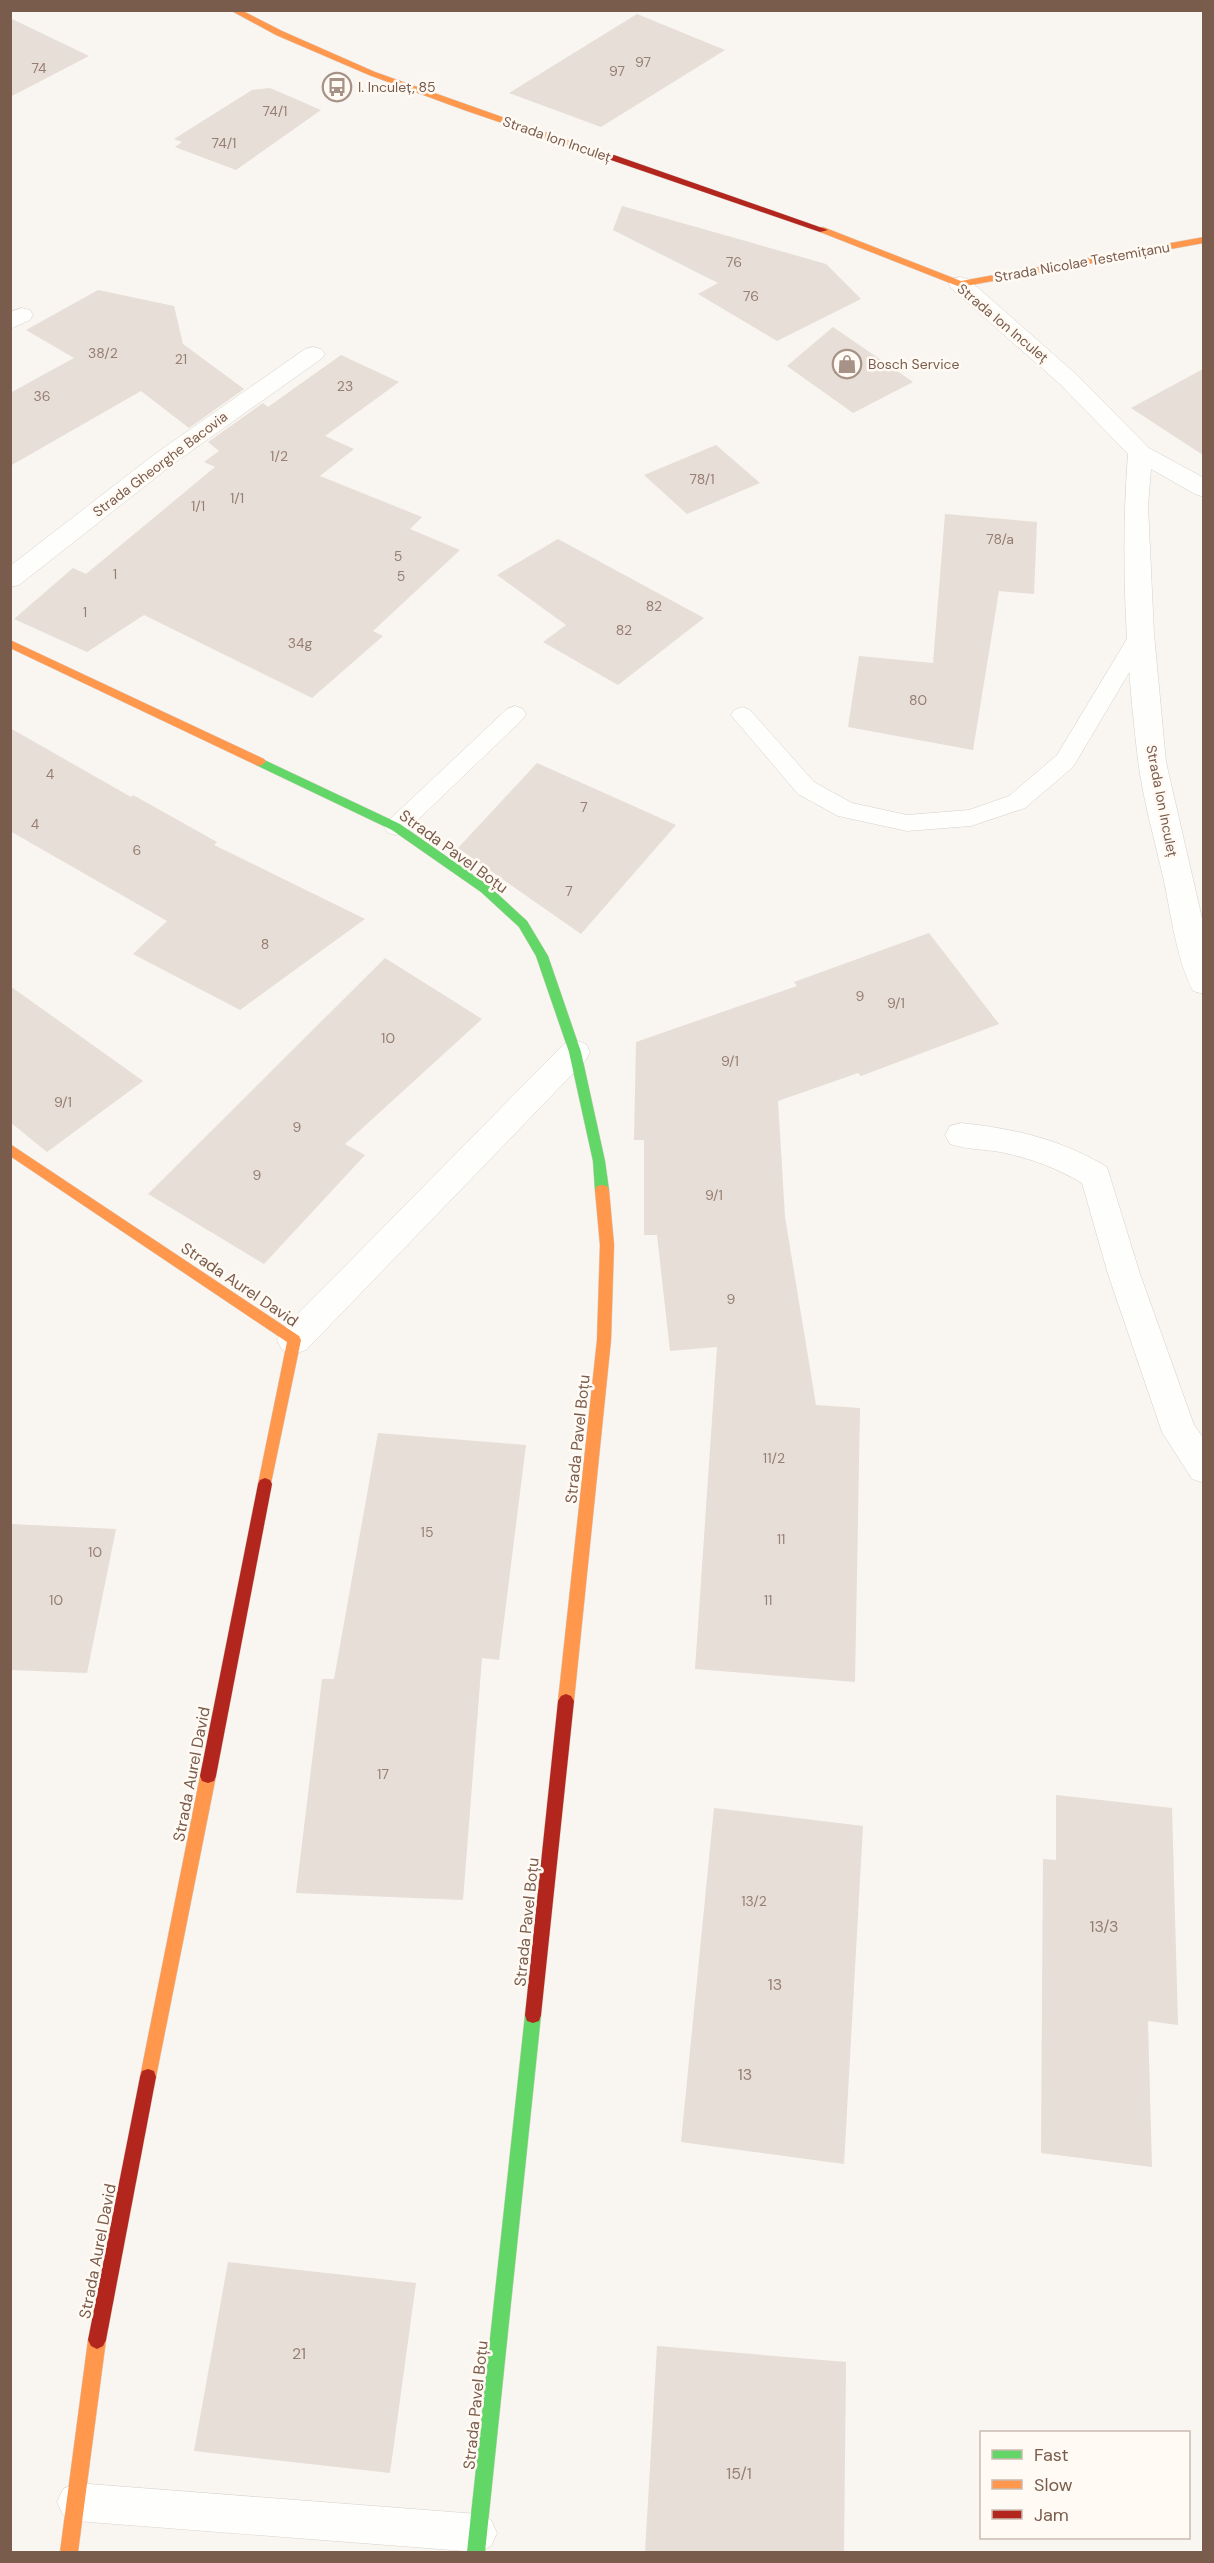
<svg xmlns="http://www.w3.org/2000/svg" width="1214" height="2563" font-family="'DM Sans',sans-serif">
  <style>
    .building { fill: #e6ded7 }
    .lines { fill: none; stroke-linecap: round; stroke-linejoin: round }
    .lane-casing { stroke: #d7d1cb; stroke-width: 1 }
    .street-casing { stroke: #d7d1cb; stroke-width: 1 }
    .fast-casing { stroke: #d9d2cb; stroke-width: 1 }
    .slow-casing { stroke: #d9d2cb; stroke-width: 1 }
    .jam-casing { stroke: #d9d2cb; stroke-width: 1 }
    .lane { fill: #fefefd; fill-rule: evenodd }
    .street { fill: #fefefd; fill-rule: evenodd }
    .fast { fill: #63d668; fill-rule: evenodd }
    .slow { fill: #ff974d; fill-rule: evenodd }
    .jam { fill: #b3261e; fill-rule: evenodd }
    .labels { text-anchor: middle; stroke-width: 5; stroke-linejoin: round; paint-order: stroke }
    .number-label { font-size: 14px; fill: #977e72 }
    .far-poi-label { font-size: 14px; fill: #7a5c4d; stroke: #fffaf3; text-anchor: start }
    .far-street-label { font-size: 14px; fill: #7a5c4d; stroke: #fffaf3 }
    .street-label { font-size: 16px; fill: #7a5c4d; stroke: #fffaf3 }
    .near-number-label { font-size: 16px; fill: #977e72 }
  </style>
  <rect width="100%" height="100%" fill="#f9f5f0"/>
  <!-- building -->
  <g class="building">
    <polygon points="637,14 725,50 601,127 509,93"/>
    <polygon points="10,18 89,56 10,97"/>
    <polygon points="270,88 321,110 236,170 175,147 182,142 174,139 252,90"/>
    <polygon points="622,206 826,264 861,299 777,341 698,294 718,283 613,230"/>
    <polygon points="98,290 174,306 183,344 244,389 189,428 141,391 10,466 10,393 74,358 26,330"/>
    <polygon points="833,327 913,382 853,413 787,366"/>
    <polygon points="341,355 399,382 325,436 354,449 320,476 422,517 410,529 460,550 373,631 383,636 312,698 144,615 87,652 14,619 73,568 86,574 215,467 204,462 219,451 208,442 263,403 268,407"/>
    <polygon points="1203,369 1203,455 1131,408"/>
    <polygon points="716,445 760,483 687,514 644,475"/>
    <polygon points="945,514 1037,522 1034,594 999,591 973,750 848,727 859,656 933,663"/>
    <polygon points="558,539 704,618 618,685 543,642 566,625 497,575"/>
    <polygon points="10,728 131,797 133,795 217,842 214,845 365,919 240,1010 133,954 167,921 10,831"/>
    <polygon points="537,763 676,825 581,934 458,848"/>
    <polygon points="929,933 999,1024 861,1076 858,1073 778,1101 785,1217 816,1405 860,1408 855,1682 695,1669 717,1347 670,1351 657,1235 644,1235 644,1140 634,1140 636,1042 797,986 794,982"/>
    <polygon points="385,958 482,1019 345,1144 365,1155 264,1264 148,1194"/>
    <polygon points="10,986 143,1081 47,1152 10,1122"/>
    <polygon points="378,1433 526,1445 499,1660 482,1658 463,1900 296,1893 322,1679 334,1679"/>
    <polygon points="10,1524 116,1529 87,1673 10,1670"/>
    <polygon points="1056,1795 1172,1808 1178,2025 1148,2021 1152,2167 1041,2153 1043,1859 1056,1860"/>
    <polygon points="714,1808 863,1826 844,2164 681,2142"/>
    <polygon points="228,2262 416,2283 390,2473 194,2451"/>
    <polygon points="657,2346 846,2362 844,2553 645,2553"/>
  </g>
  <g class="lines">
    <!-- lane casing -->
    <g class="lane-casing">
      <g id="lane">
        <polygon points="1141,627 1149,629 1152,634 1073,767 1025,808 971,826 907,831 838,816 798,794 731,715 734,710 742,707 750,710 814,782 852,803 907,815 969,810 1009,796 1057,755 1133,629"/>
        <polygon points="515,706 523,709 526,714 523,719 404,833 396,835 388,833 384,827 388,821 507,709"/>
        <polygon points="76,2483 478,2514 491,2520 497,2533 491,2546 478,2552 76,2521 63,2515 57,2502 63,2489"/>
      </g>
    </g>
    <!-- street casing -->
    <g class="street-casing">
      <g id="street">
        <path d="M960 277 968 279 1077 375 1149 448 1204 478V497L1195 494 1151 469 1148 506 1154 634 1166 762 1204 927V994L1193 991C1177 961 1171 915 1164 881 1155 841 1143 800 1138 760 1126 660 1120 555 1128 454L1061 385 952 289 949 284 952 279Z"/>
        <polygon points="22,308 30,310 33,315 30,320 10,329 10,312"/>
        <polygon points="313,347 321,349 325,354 321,359 173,464 19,585 10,587 10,566 155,454 305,349"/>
        <polygon points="575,1040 586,1044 590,1052 586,1060 306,1350 294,1354 282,1350 277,1340 282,1330 564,1044"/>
        <path d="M961 1123C1016 1129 1060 1139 1107 1167L1140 1274 1194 1425 1204 1439V1483L1192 1479 1162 1432 1108 1274 1082 1183C1058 1169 1033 1159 1005 1153 987 1149 968 1150 950 1144L945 1135 950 1126Z"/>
      </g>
    </g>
    <!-- fast casing -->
    <g class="fast-casing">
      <g id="fast">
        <polygon points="260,758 400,824 489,886 527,921 548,956 581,1052 605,1161 609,1190 607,1194 597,1194 595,1190 593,1161 569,1052 536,956 519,927 481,892 392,830 256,765 254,762"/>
        <polygon points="533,2007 539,2009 541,2015 485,2552 467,2552 525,2015 527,2009"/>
      </g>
    </g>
    <!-- slow casing -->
    <g class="slow-casing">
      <g id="slow">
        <polygon points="230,10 241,10 282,31 375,72 615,157 608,159 464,110 369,75 276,35"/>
        <polygon points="823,227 961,281 1204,237 1204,243 960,287 820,232 820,228"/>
        <polygon points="10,640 264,759 266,762 260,766 256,765 10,648"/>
        <polygon points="10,1144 299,1336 301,1340 270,1488 265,1490 260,1488 258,1484 287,1342 10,1156"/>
        <polygon points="602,1185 607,1186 609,1190 614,1245 611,1340 574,1701 571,1706 566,1708 561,1706 558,1701 597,1340 600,1245 595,1190 597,1186"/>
        <polygon points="208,1769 214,1771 216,1776 156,2077 154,2083 148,2085 142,2083 140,2077 200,1776 202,1771"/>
        <polygon points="97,2331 103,2334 106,2340 78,2552 60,2552 88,2340 91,2334"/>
      </g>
    </g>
    <!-- jam casing -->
    <g class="jam-casing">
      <g id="jam">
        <polygon points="608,155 614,155 828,230 820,232 608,159"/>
        <polygon points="265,1478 270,1480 272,1484 216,1776 214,1781 208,1783 202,1781 200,1776 258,1484 260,1480"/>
        <polygon points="566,1694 571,1696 574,1701 541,2015 539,2021 533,2023 527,2021 525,2015 558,1701 561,1696"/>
        <polygon points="148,2069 154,2071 156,2077 106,2340 103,2346 97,2349 91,2346 88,2340 140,2077 142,2071"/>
      </g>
    </g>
    <!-- lane -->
    <use href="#lane" class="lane"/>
    <!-- street -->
    <use href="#street" class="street"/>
    <!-- fast -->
    <use href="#fast" class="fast"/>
    <!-- slow -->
    <use href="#slow" class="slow"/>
    <!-- jam -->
    <use href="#jam" class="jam"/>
  </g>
  <!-- icons -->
  <defs>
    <g id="bus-ring" transform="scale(1.5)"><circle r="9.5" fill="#fffaf3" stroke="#a69286" stroke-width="1.5"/><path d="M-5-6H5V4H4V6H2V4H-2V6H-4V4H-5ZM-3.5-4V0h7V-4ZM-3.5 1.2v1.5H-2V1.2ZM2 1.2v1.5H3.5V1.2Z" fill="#a69286"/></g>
    <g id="shop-ring" transform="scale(1.5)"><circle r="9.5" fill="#fffaf3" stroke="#a69286" stroke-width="1.5"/><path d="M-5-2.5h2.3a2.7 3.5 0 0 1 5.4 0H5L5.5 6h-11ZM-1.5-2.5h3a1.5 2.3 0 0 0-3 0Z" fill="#a69286"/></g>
  </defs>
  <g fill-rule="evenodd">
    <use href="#bus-ring" x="337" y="87"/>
    <use href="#shop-ring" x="847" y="364"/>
  </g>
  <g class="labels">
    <!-- number labels -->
    <g class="number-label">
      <text x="643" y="67">97</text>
      <text x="39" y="73">74</text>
      <text x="617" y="76">97</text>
      <text x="275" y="116">74/1</text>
      <text x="224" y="148">74/1</text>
      <text x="734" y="267">76</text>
      <text x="751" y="301">76</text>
      <text x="103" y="358">38/2</text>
      <text x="181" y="364">21</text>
      <text x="345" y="391">23</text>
      <text x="42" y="401">36</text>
      <text x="279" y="461">1/2</text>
      <text x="702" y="484">78/1</text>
      <text x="237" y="503">1/1</text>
      <text x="198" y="511">1/1</text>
      <text x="1000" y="544">78/a</text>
      <text x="398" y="561">5</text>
      <text x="115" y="579">1</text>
      <text x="401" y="581">5</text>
      <text x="654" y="611">82</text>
      <text x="85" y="617">1</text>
      <text x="624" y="635">82</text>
      <text x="300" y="648">34g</text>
      <text x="918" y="705">80</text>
      <text x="50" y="779">4</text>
      <text x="584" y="812">7</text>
      <text x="35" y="829">4</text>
      <text x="137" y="855">6</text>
      <text x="569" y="896">7</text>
      <text x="265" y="949">8</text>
      <text x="860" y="1001">9</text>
      <text x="896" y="1008">9/1</text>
      <text x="388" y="1043">10</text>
      <text x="730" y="1066">9/1</text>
      <text x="63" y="1107">9/1</text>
      <text x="297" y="1132">9</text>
      <text x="257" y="1180">9</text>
      <text x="714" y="1200">9/1</text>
      <text x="731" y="1304">9</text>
      <text x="774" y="1463">11/2</text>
      <text x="427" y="1537">15</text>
      <text x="781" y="1544">11</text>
      <text x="95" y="1557">10</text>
      <text x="56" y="1605">10</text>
      <text x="768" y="1605">11</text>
      <text x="383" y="1779">17</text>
      <text x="754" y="1906">13/2</text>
    </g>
    <!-- far-poi labels -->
    <g class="far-poi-label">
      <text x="358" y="92">I. Inculeț, 85</text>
      <text x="868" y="369">Bosch Service</text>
    </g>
    <!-- far-street labels -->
    <g class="far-street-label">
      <text transform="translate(557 139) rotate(19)" y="5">Strada Ion Inculeț</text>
      <text transform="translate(1082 262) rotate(-10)" y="5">Strada Nicolae Testemițanu</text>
      <text transform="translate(1003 323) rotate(40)" y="5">Strada Ion Inculeț</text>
      <text transform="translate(160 464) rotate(-37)" y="5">Strada Gheorghe Bacovia</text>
      <text transform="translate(1162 801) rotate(79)" y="5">Strada Ion Inculeț</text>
    </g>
    <!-- street labels -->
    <g class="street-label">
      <text transform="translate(454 851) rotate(36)" y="6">Strada Pavel Boțu</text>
      <text transform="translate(240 1284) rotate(34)" y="6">Strada Aurel David</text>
      <text transform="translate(577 1439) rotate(-84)" y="6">Strada Pavel Boțu</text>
      <text transform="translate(191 1774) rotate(-79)" y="6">Strada Aurel David</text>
      <text transform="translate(526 1922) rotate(-84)" y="6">Strada Pavel Boțu</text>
      <text transform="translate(97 2251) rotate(-79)" y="6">Strada Aurel David</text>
      <text transform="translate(475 2405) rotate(-84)" y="6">Strada Pavel Boțu</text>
    </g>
    <!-- near-number labels -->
    <g class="near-number-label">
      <text x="1104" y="1932">13/3</text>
      <text x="775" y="1990">13</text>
      <text x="745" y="2080">13</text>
      <text x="299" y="2359">21</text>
      <text x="739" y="2479">15/1</text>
    </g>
  </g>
  <!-- border -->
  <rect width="1214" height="2563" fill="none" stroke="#7a5c4d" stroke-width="24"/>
  <!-- legend -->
  <rect x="980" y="2431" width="210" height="108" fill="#fffaf3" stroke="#cabbb1" stroke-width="1.5"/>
  <rect x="992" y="2450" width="30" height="9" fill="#63d668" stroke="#cabbb1" stroke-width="1.5"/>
  <text x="1034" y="2461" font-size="18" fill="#7a5c4d">Fast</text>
  <rect x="992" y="2480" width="30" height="9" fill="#ff974d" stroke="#cabbb1" stroke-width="1.5"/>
  <text x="1034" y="2491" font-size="18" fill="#7a5c4d">Slow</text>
  <rect x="992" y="2510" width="30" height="9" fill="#b3261e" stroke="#cabbb1" stroke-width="1.5"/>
  <text x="1034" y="2521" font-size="18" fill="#7a5c4d">Jam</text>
</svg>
